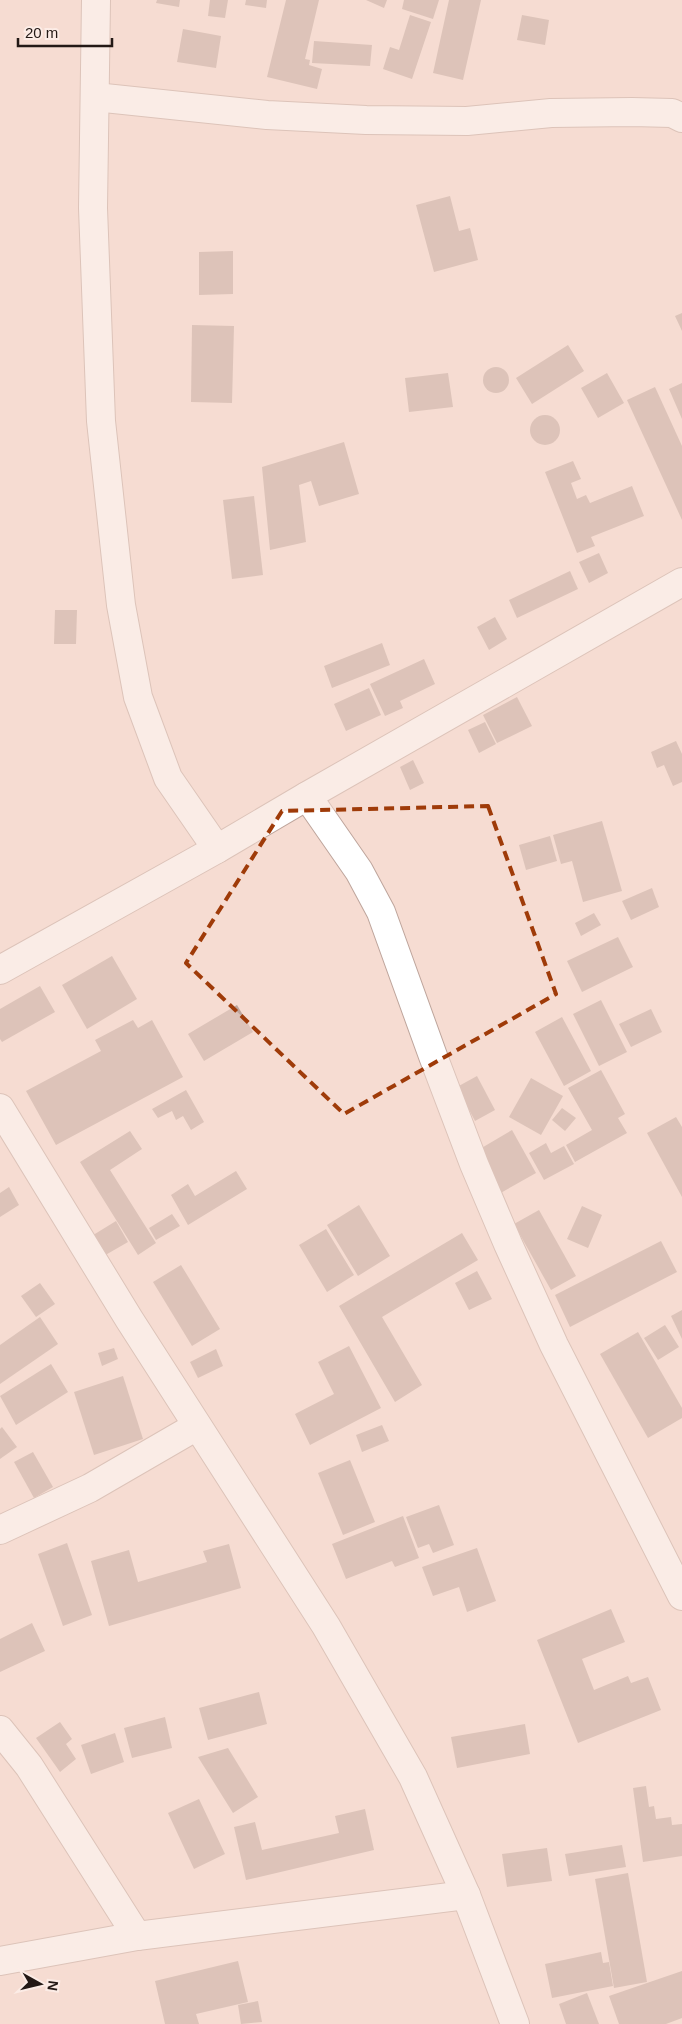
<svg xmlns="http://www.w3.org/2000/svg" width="682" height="2024" font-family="Helvetica,sans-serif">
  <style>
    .building { fill: #bea59c }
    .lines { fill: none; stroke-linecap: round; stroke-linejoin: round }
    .minor-casing { stroke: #bea59c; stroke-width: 30 }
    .tertiary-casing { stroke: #bea59c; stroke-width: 30 }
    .minor { stroke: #fff; stroke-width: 28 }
    .tertiary { stroke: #fff; stroke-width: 28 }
    .marked { fill: none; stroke: #9f3b09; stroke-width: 4; stroke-dasharray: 10 6; stroke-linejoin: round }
  </style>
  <rect width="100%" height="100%" fill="#f6dcd2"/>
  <!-- building -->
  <g class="building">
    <polygon points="157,0 180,0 179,7 156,3"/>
    <polygon points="210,0 228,0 225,18 208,16"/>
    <polygon points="246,0 267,0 266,8 245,5"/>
    <polygon points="286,0 319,0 305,59 310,60 309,65 322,69 317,89 267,77"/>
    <polygon points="366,0 387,0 384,8"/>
    <polygon points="404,0 439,0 433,19 402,9"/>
    <polygon points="449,0 481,0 463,80 433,73"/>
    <polygon points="410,15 431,22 412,79 383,69 390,47 399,50"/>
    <polygon points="522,15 549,20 545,45 517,40"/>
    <polygon points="183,29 221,36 216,68 177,62"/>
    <polygon points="314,41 372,45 370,66 312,63"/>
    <polygon points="450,196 459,231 470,228 478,260 434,272 416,205"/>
    <polygon points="233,251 233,294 199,295 199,252"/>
    <polygon points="682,313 682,331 675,316"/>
    <polygon points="192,325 234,326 232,403 191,402"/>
    <polygon points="568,345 584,371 532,404 516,378"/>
    <circle cx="496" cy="380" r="13"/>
    <polygon points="448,373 453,407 409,412 405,378"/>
    <polygon points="607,373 624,403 598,418 581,388"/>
    <polygon points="682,383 682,419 669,389"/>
    <polygon points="655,387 682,446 682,520 627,400"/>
    <circle cx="545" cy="430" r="15"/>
    <polygon points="344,442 359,494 319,506 311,481 299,485 306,542 270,550 262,467"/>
    <polygon points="573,461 581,479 571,483 577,499 586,495 590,503 632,486 644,516 591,537 595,546 577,553 545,472"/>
    <polygon points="254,496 263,575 232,579 223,500"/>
    <polygon points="599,553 608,573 589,583 579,562"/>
    <polygon points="570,571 578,589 517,618 509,600"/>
    <polygon points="55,610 77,610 76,644 54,644"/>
    <polygon points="495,617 507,639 489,650 477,627"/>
    <polygon points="382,643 390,665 332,688 324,666"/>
    <polygon points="424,659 435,684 400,701 403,708 385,716 370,684"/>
    <polygon points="369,688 381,715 346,731 334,704"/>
    <polygon points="517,697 532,726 497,743 483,715"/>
    <polygon points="485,722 496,744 479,753 468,730"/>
    <polygon points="676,741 682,754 682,782 673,786 664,765 657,768 651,752"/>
    <polygon points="413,760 424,783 410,790 400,767"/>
    <polygon points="602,821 622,891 583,902 572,861 561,864 553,835"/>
    <polygon points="550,836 557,861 526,870 519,845"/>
    <polygon points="652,888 659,907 631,920 622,901"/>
    <polygon points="594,913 601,925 581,936 575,923"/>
    <polygon points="618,937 633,967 582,992 567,961"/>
    <polygon points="112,956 137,999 87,1029 62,985"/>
    <polygon points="40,986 55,1012 2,1042 0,1039 0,1009"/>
    <polygon points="601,1000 627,1052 599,1066 573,1014"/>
    <polygon points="237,1005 253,1032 204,1061 188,1034"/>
    <polygon points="651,1009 662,1032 631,1047 619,1024"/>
    <polygon points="562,1017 591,1071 564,1086 535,1032"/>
    <polygon points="133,1020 138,1028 152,1020 183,1077 56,1145 26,1091 101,1051 95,1040"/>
    <polygon points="601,1070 625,1114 618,1118 627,1133 575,1162 566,1145 592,1130 568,1088"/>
    <polygon points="477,1076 495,1110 475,1121 457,1087"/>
    <polygon points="531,1078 563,1096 541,1135 509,1117"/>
    <polygon points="186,1090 204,1122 191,1130 183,1116 176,1120 172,1111 158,1118 152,1109"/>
    <polygon points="562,1108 576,1118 565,1131 552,1120"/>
    <polygon points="676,1117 682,1127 682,1197 647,1133"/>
    <polygon points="512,1130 536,1173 497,1195 473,1153"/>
    <polygon points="130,1131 142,1149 110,1170 156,1243 138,1255 80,1162"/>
    <polygon points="546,1143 551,1153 564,1146 574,1164 544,1180 529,1153"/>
    <polygon points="236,1171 247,1189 188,1225 171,1195 188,1184 195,1196"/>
    <polygon points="9,1187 19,1205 0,1217 0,1193"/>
    <polygon points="359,1205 390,1256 358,1276 327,1225"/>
    <polygon points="582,1206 602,1215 588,1248 567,1239"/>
    <polygon points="539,1210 576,1276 551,1290 514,1224"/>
    <polygon points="172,1214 180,1226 156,1240 149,1228"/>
    <polygon points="116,1221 128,1242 102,1257 90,1237"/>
    <polygon points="326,1229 354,1275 327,1292 299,1245"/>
    <polygon points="462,1233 478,1260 382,1317 422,1385 395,1402 339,1306"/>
    <polygon points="661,1241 677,1272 570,1327 555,1295"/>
    <polygon points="181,1265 220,1329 192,1346 153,1282"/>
    <polygon points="477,1271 492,1299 469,1310 455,1283"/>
    <polygon points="40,1283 55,1304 36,1317 21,1296"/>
    <polygon points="682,1310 682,1339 671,1316"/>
    <polygon points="40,1317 58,1344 0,1384 0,1345"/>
    <polygon points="665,1325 679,1347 658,1360 644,1338"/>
    <polygon points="638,1332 682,1408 682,1418 648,1438 600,1354"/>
    <polygon points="349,1346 381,1408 310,1445 295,1414 334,1394 318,1362"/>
    <polygon points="114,1348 118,1359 102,1366 98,1353"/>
    <polygon points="216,1349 223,1366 198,1378 190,1362"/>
    <polygon points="51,1364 68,1392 16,1425 0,1396"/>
    <polygon points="123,1376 143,1439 94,1455 74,1392"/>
    <polygon points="382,1425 389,1441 362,1452 356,1435"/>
    <polygon points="2,1427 17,1447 0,1459 0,1429"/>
    <polygon points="33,1452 53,1487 34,1498 14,1462"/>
    <polygon points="350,1460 375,1522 343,1535 318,1473"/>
    <polygon points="439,1505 454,1545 433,1553 429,1544 418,1548 406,1517"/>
    <polygon points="403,1516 419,1558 395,1567 392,1561 346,1579 332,1544"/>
    <polygon points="67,1543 92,1615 63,1626 38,1554"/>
    <polygon points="229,1544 241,1588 109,1626 91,1561 129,1550 138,1582 207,1562 203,1551"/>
    <polygon points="477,1548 496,1601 467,1612 459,1587 433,1596 422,1567"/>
    <polygon points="611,1609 625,1642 582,1659 594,1690 628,1676 631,1683 648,1677 661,1710 578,1743 537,1640"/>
    <polygon points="32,1623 45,1651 0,1672 0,1639"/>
    <polygon points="259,1692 267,1724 208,1740 199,1708"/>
    <polygon points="165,1717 172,1748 132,1758 124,1728"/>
    <polygon points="60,1722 72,1739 66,1744 76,1759 60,1772 36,1738"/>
    <polygon points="525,1724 530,1754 457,1768 451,1737"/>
    <polygon points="115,1733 124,1762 91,1774 81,1745"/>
    <polygon points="228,1748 258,1797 233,1813 198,1757"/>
    <polygon points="646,1786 649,1807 654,1806 656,1819 671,1817 672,1825 682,1824 682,1856 643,1862 633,1788"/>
    <polygon points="199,1799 225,1854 194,1869 168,1813"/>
    <polygon points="365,1809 374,1850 246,1880 234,1827 255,1822 262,1850 339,1833 335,1816"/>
    <polygon points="622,1845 626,1867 569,1876 565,1854"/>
    <polygon points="547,1848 552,1881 507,1887 502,1854"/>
    <polygon points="628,1873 647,1982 614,1988 595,1879"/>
    <polygon points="601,1952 603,1963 609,1962 613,1986 552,1998 545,1964"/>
    <polygon points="238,1961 248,2002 196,2014 199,2024 165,2024 155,1981"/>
    <polygon points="682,1971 682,2018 666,2024 619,2024 609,1996"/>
    <polygon points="587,1993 599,2024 566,2024 559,2004"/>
    <polygon points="258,2001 262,2022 241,2024 238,2005"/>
  </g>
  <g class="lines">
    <!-- minor casing -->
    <g class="minor-casing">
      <g id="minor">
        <polyline points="96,0 93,208 101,421 121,605 138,697 168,778 217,849"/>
        <polyline points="95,97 267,115 366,120 467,121 551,113 632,112 672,113 682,118"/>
        <polyline points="307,796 359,871 381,912 433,1056 474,1164 508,1244 554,1345 682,1596"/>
        <polyline points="0,1108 129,1319 326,1626 413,1777 466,1895 515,2024"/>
        <polyline points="0,1530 90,1488 197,1426"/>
        <polyline points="0,1730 29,1766 137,1936"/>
        <polyline points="0,1961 137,1936 466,1895"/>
      </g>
    </g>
    <!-- tertiary casing -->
    <g class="tertiary-casing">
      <polyline id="tertiary" points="0,970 217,849 307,796 682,582"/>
    </g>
    <!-- minor -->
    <use href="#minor" class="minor"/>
    <!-- tertiary -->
    <use href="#tertiary" class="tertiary"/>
  </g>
  <!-- marked area -->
  <path d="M0 0H682V2024H0ZM488 806 556 994 344 1114 186 963 282 811Z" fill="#f6dcd2" fill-opacity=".55" fill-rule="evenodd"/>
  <path class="marked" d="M488 806 556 994 344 1114 186 963 282 811Z"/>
  <!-- north arrow -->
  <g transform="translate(40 1984) rotate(98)" stroke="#fcece6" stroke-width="4" paint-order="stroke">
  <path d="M0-4L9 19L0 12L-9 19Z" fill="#231916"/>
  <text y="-8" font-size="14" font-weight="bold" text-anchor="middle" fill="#231916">N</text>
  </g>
  <!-- scale -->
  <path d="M18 38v8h94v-8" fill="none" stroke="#231916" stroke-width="2.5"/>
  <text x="25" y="38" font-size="15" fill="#231916" stroke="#fcece6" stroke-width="4" paint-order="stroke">20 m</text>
</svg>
